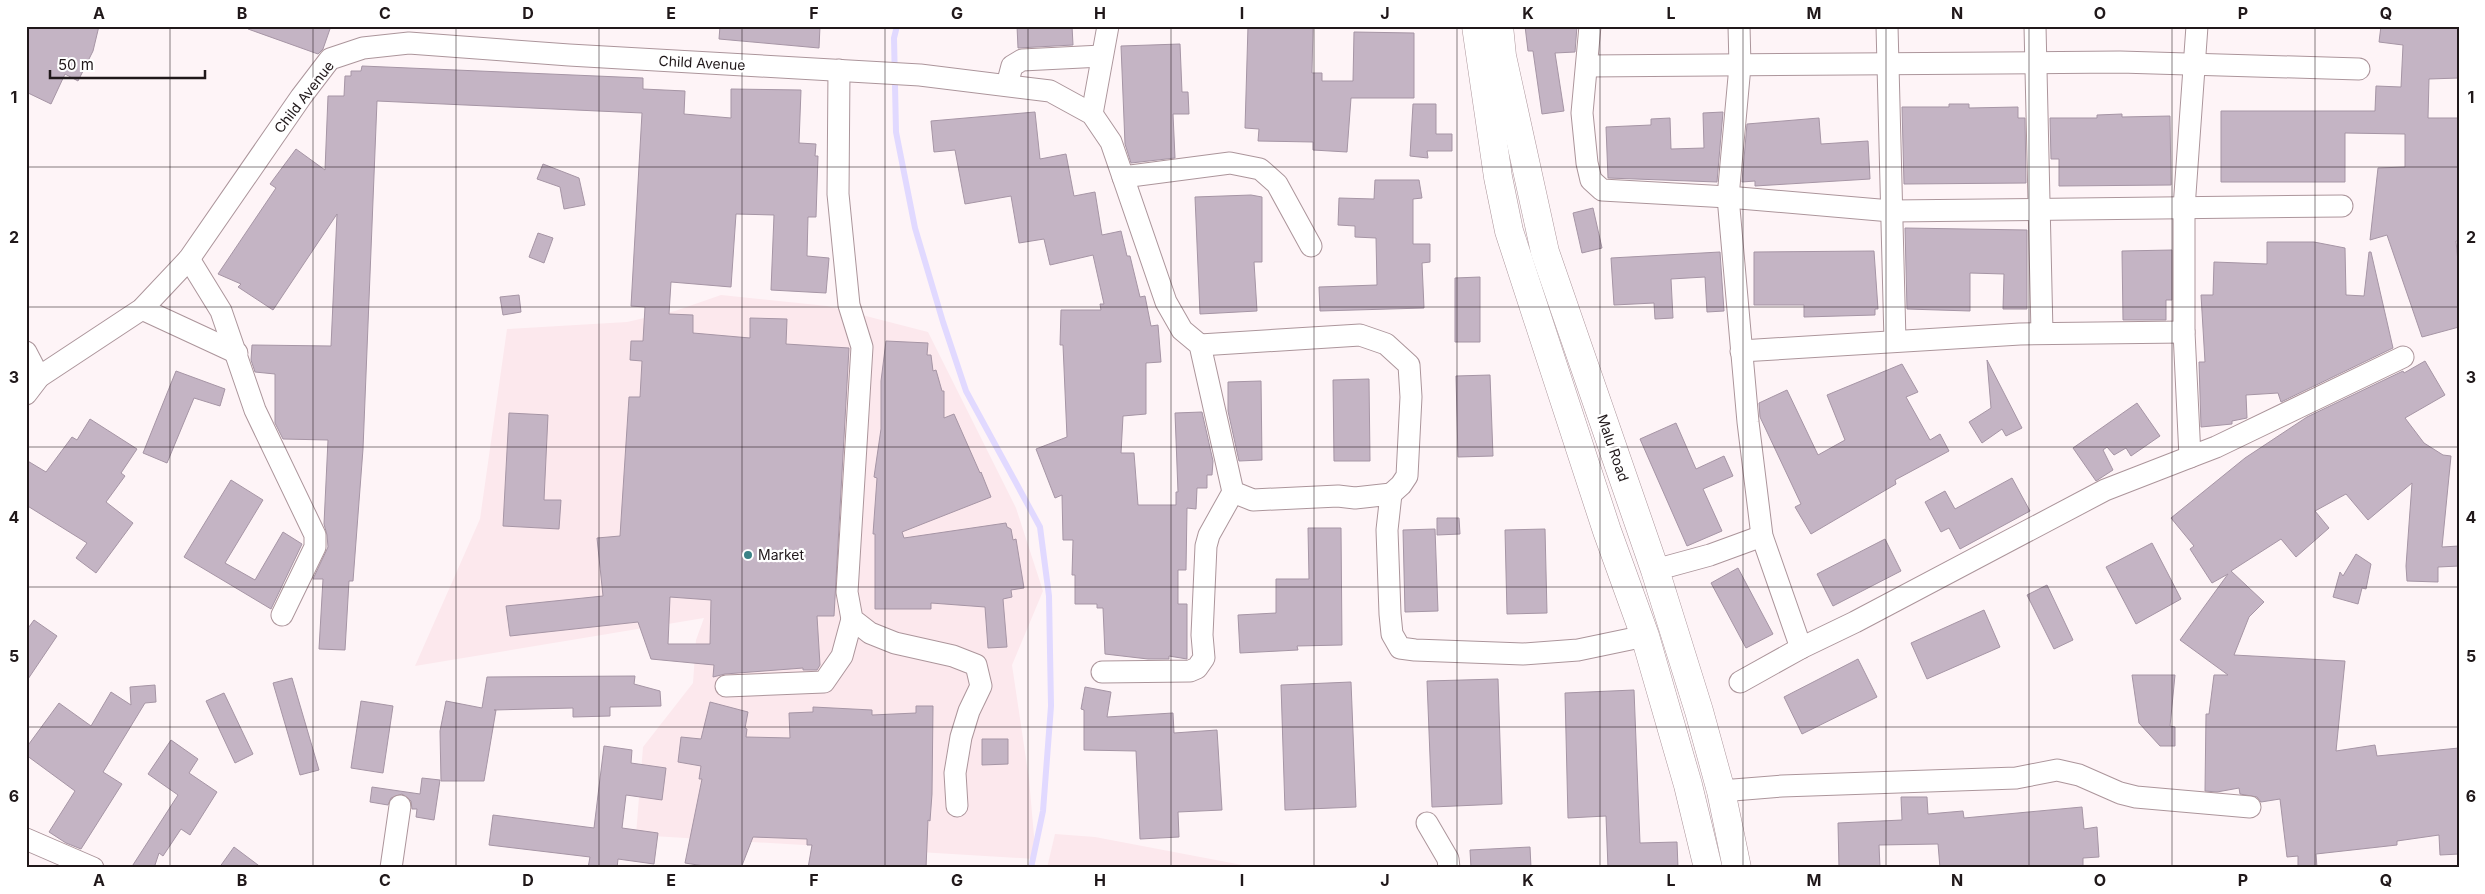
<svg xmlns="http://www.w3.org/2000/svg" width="2485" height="894" font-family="Inter,sans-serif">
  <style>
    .built { fill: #fce8ed }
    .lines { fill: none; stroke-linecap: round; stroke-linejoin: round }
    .stream { stroke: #e1d9ff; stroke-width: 6 }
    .building { fill: #c4b4c4; stroke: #a695a5; fill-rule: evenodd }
    .minor-casing { stroke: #ac959b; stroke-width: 23 }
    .major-casing { stroke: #ac959b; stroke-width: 29 }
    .minor { stroke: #fff; stroke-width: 21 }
    .major { stroke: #fff; stroke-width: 28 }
    .grid { fill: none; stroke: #20181a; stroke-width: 1; stroke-opacity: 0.55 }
    .poi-dot { fill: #3a8286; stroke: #fff; stroke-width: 2 }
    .labels { text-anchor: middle; stroke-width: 4.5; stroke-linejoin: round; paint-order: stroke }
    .street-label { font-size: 14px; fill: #20181a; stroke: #fff }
    .poi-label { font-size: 14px; fill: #20181a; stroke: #fff; text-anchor: start }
    .neatline { fill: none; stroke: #20181a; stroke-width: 2 }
    .grid-label { font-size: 16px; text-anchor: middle; font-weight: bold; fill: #20181a }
  </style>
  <rect width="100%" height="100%" fill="#fef4f7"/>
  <!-- built -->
  <g class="built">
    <polygon points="721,295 827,306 928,332 1016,508 1043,591 1012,665 1029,779 1036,859 636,835 643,747 693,683 696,640 704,618 415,666 480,519 507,329 627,322 675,311"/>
    <polygon points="1055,834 1095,837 1258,868 1047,868"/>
  </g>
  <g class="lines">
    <!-- stream -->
    <polyline class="stream" points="897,26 894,38 896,132 915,228 943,322 966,391 1040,527 1049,596 1051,706 1043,811 1031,868"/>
  </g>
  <!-- building -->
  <g class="building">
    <polygon points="26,26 99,26 93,51 78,81 65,74 51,104 26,92"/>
    <polygon points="248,26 331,26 323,49 318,54 248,29"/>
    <polygon points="720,26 820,26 819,48 719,39"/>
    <polygon points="1017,26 1072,26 1073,45 1018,48"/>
    <polygon points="1248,26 1313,26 1312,73 1322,73 1322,81 1353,81 1354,32 1414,33 1414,98 1351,98 1347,152 1313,150 1313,142 1258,141 1259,129 1245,128"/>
    <polygon points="1525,26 1577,26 1575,52 1555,53 1564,111 1542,114 1533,51 1528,51"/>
    <polygon points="2381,26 2459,26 2459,78 2429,79 2428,118 2459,118 2459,241 2456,241 2459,272 2459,327 2422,337 2387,235 2370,240 2378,168 2405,167 2405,134 2345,133 2345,182 2221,182 2221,111 2375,111 2376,86 2401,87 2403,45 2379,42"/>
    <polygon points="1180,44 1182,92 1188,92 1189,114 1173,114 1175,158 1131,163 1125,144 1121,46"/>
    <path d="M362 66 643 78V89L685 91 684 114 731 118V89L801 90 799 143 816 144 815 156H818L816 217H808L807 256 829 258 826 293 771 290 774 215 736 214 731 287 671 282 669 314 693 315V333L750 338V318L787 319 786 344 849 348 834 616H817L820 665 817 670H803V668L725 674 713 677 714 665 651 659 638 622 510 636 506 606 603 596 597 538 620 536 629 397H640L642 361 630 360 631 341H643L645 307 631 306 642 113 377 101 363 449 353 581H349L345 650 319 649 323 579H313L328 547 327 535 324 524 328 440 283 439 275 423V374L255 372 251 360 252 345 331 346 337 214 273 310 238 287 241 284 218 274 276 188 270 184 296 149 325 170 328 96H344L345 76H351V71H361ZM670 597 711 600 710 644H668Z"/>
    <polygon points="1413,104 1436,104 1436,134 1452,134 1452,151 1427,151 1428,158 1410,156"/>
    <polygon points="1949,104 1969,104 1969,108 2018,107 2018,118 2025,118 2026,183 1904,184 1902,107 1949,107"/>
    <polygon points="1035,112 1040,159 1066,154 1074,196 1095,192 1102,235 1121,231 1127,256 1130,256 1140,297 1145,296 1151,326 1158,325 1161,362 1146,363 1146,414 1123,416 1121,453 1134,453 1138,505 1176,505 1176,492 1178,492 1175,413 1202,412 1213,461 1212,475 1207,475 1207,488 1197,488 1196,509 1187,508 1186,570 1178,570 1178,604 1187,604 1187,659 1169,656 1169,659 1148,659 1105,654 1103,608 1097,608 1097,604 1075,604 1075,575 1072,575 1073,540 1063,540 1062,495 1055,498 1036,449 1067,437 1063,345 1060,345 1061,310 1101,310 1100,304 1104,304 1093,255 1050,265 1044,239 1019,243 1011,196 965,204 955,150 934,152 931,121"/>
    <polygon points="1723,112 1717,182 1608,178 1606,127 1651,125 1651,119 1670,118 1671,149 1704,148 1703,113"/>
    <polygon points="2122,114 2122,117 2170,116 2171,185 2059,186 2059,159 2051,159 2050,118 2097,118 2097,115"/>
    <polygon points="1819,118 1821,144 1868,141 1870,179 1755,186 1755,181 1742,182 1747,124"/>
    <polygon points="543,164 579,178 585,205 564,209 560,187 537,179"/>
    <polygon points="1375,180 1419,180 1422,198 1413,199 1413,244 1430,244 1430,262 1422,263 1424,308 1320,311 1319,287 1377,285 1376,238 1355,237 1355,226 1338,225 1339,198 1374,199"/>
    <polygon points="1251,195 1262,197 1262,262 1254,262 1257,311 1200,314 1195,197"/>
    <polygon points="1593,208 1602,248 1582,253 1573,213"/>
    <polygon points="1905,228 2027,230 2027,309 2003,309 2004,274 1970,273 1970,311 1907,309"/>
    <polygon points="538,233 553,238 544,263 529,257"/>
    <polygon points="2267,242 2314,242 2345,248 2346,295 2364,296 2369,252 2371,252 2393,348 2281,402 2278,393 2246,395 2247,418 2232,421 2232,424 2201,427 2199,362 2205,362 2201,295 2213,295 2214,262 2267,264"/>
    <polygon points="2172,250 2172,300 2166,300 2166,320 2123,320 2122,251"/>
    <polygon points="1874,251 1878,309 1875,309 1875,315 1804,317 1804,305 1754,305 1754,252"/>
    <polygon points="1720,252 1724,311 1707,312 1705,277 1671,279 1673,318 1655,319 1654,303 1614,305 1611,258"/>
    <polygon points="1480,277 1480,342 1455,342 1455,278"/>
    <polygon points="519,295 521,312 503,315 500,297"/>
    <polygon points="886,341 928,343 927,355 931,355 933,371 936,370 942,391 944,391 944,418 954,414 980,473 981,472 991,497 902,532 904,538 1006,523 1007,527 1011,529 1013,540 1016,539 1024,588 1011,590 1012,597 1003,599 1007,647 988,648 985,607 931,603 931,609 875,609 875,534 873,534 877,478 874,477 881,429 881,381"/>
    <polygon points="1987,360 2022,428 2006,436 2002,429 1982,443 1969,422 1991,408"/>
    <polygon points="2425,361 2445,395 2405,418 2424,443 2443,455 2451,456 2442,547 2459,546 2459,566 2438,567 2438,582 2407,581 2406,566 2412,483 2368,520 2346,494 2315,511 2329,528 2296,557 2281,539 2231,571 2264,602 2249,617 2234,655 2345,661 2336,751 2375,745 2377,756 2459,748 2459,854 2440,855 2439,835 2397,841 2397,845 2316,854 2317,868 2298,868 2298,856 2287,857 2280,799 2261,802 2257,797 2240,794 2239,788 2217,792 2205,791 2206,714 2209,714 2214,675 2228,675 2180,640 2228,574 2212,583 2190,549 2194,546 2171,518 2245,458 2307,417 2403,371 2404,373"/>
    <polygon points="1902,364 1918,392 1906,397 1930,440 1940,434 1949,451 1895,480 1896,484 1811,534 1795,507 1801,504 1760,417 1759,403 1787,390 1818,455 1845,440 1827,395"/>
    <polygon points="176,371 225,389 220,406 194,398 167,463 143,453"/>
    <polygon points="1490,375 1493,456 1458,457 1456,376"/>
    <polygon points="1369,379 1370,461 1334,461 1333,380"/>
    <polygon points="1261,381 1262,460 1239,461 1228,411 1228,382"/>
    <polygon points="2137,403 2160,436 2131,456 2126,448 2114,455 2107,447 2103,450 2113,470 2096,481 2073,448"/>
    <polygon points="509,413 548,415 544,500 561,500 559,529 503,526"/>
    <polygon points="90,419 137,449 121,473 125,476 106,502 133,523 96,573 76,558 87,543 26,505 26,460 46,472 72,437 77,440"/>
    <polygon points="1676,423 1696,469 1724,456 1733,476 1703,489 1722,531 1687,546 1640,439"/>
    <polygon points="2012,478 2030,511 1960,549 1949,528 1941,532 1925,502 1945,491 1955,509"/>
    <polygon points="231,480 263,500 225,563 255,580 283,532 302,544 271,609 184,557"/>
    <polygon points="1437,518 1459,518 1460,534 1437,535"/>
    <polygon points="1308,528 1341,528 1342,645 1297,646 1298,650 1240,653 1238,615 1276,613 1276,579 1309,579"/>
    <polygon points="1435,529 1438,611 1405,612 1403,530"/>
    <polygon points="1545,529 1547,613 1507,614 1505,530"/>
    <polygon points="1885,539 1901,571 1833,606 1817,574"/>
    <polygon points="2152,543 2181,599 2136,624 2106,567"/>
    <polygon points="2356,554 2371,564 2366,589 2362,588 2358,604 2333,597 2340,572 2343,576"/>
    <polygon points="1738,568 1773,634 1746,648 1711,583"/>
    <polygon points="2047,585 2073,640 2054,649 2027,595"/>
    <polygon points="1984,610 2000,647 1927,679 1911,643"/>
    <polygon points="34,620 57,636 26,682 26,631"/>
    <polygon points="1858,659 1877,697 1802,734 1784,697"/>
    <polygon points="2132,675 2175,675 2170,726 2175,727 2175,746 2160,746 2139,723"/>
    <polygon points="635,676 634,684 660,691 661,706 610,707 610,716 573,717 573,708 494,710 496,710 484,781 441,781 440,731 446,701 482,708 487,677"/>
    <polygon points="292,678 319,770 300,775 273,683"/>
    <polygon points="1498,679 1502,804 1432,807 1427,681"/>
    <polygon points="1351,682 1356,807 1285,810 1281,685"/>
    <polygon points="155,685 156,702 145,703 103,772 122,784 81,849 66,843 49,832 75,791 26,755 26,748 59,703 91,726 111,692 131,705 130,687"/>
    <polygon points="1085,687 1111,692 1107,717 1173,713 1174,733 1217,730 1222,810 1178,812 1179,837 1140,839 1136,751 1084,750 1084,710 1081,709"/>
    <polygon points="1634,690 1640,843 1677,842 1678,868 1608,868 1606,816 1568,818 1565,693"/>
    <polygon points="224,693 253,754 235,763 206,701"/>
    <polygon points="361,701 393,706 383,773 351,768"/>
    <polygon points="710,702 748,712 745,728 747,729 746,737 790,738 789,713 813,712 813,707 872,710 872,715 916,713 916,706 933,706 932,794 930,821 928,820 926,868 808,868 812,845 807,845 807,839 753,837 741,868 703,868 704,866 685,863 702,779 699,779 701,766 678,762 681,737 701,739"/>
    <polygon points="982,739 1008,739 1008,764 982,765"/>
    <polygon points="171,740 198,759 189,773 217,792 190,835 181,829 163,856 159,853 154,868 131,868 178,795 148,774"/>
    <polygon points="604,746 632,750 631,763 666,768 662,800 626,795 622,828 658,833 654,864 618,859 617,868 588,868 590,857 489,845 493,815 594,828"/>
    <polygon points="422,778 440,780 434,820 416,817 417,809 412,809 411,801 402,794 391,798 388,805 370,802 372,787 420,794"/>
    <polygon points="1901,797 1927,797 1928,814 1963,811 1964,818 2082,807 2084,829 2097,827 2099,857 2083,858 2083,868 1940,868 1938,844 1879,845 1880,868 1839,868 1838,823 1902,820"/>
    <polygon points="234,847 262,868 219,868"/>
    <polygon points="1530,847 1531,868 1471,868 1470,850"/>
  </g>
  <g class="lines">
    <!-- minor casing -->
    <g class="minor-casing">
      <g id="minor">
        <polyline points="1590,26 1582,113 1587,163 1591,180 1602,190 1728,197 1891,211 2342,206"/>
        <polyline points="1739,26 1740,66 1728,197 1748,422 1762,536 1801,648"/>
        <polyline points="1887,26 1895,341"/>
        <polyline points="2035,26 2042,333"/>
        <polyline points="2197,26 2184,208 2184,332 2190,457 2216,447 2403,357"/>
        <polyline points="1587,66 2120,62 2359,69"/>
        <polyline points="839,70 838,194 849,305 862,347 847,592 852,619 870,633 895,643 953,656 976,665 981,686 969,711 961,737 955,773 957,806"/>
        <polyline points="1007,85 1012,66 1022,60 1102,56"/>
        <polyline points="1092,114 1108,26"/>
        <polyline points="1123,177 1230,163 1260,169 1277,184 1311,246"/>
        <polyline points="189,259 221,311 255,410 315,535 315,547 282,615"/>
        <polyline points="142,309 237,353"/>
        <polyline points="1200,345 1360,335 1386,344 1409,365 1411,397 1407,476 1401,485 1391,494"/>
        <polyline points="1741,351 2020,334 2184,332"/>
        <polyline points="26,352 39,377"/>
        <polyline points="26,394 39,377 142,309 189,259 301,97 330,59 363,48 409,43 569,55 920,75 1050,91 1092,114 1111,142 1166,302 1182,330 1200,345 1233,492 1253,500 1338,496 1355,498 1391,494 1387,530 1390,614 1392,634 1400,648 1415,650 1523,654 1578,650 1645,636"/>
        <polyline points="1655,570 1710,555 1762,536"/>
        <polyline points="1102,672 1190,671 1197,668 1204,658 1202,635 1206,546 1209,535 1233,492"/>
        <polyline points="1740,682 1801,648 1855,622 2105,490 2190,457"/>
        <polyline points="726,686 824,682 842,656 852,619"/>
        <polyline points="1721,791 1782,786 2016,778 2057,770 2079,775 2120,793 2136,797 2250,807"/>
        <polyline points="1427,823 1448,859 1449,868"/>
        <polyline points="26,839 93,868"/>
        <polyline points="391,868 400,806"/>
      </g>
    </g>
    <!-- major casing -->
    <g class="major-casing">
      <g id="major">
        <polyline points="1476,26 1498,177 1509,231 1607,531 1645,636 1688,785 1708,868"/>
        <polyline points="1499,26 1502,56 1545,252 1655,570 1699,711 1721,791 1737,868"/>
      </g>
    </g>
    <!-- minor -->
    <use href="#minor" class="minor"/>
    <!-- major -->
    <use href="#major" class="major"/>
  </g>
  <!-- grid -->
  <path class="grid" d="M170 26V868M313 26V868M456 26V868M599 26V868M742 26V868M885 26V868M1028 26V868M1171 26V868M1314 26V868M1457 26V868M1600 26V868M1743 26V868M1886 26V868M2029 26V868M2172 26V868M2315 26V868M26 167H2459M26 307H2459M26 447H2459M26 587H2459M26 727H2459"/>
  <!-- markers -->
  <circle class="poi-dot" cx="748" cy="555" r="5"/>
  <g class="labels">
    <!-- street labels -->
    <g class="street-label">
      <text transform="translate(702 63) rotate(3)" y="5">Child Avenue</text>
      <text transform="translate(304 97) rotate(-52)" y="5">Child Avenue</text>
      <text transform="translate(1613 448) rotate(71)" y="5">Malu Road</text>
    </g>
    <!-- poi labels -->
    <g class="poi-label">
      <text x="758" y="560">Market</text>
    </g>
  </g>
  <!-- border -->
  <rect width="2485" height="894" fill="none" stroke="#ffffff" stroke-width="55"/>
  <!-- scale -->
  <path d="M50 70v8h155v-8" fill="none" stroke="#20181a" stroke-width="2.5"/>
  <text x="58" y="70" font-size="15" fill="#20181a" stroke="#ffffff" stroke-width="4" paint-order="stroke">50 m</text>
  <rect x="28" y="28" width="2430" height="838" class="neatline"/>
  <g class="grid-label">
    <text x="99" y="19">A</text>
    <text x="242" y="19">B</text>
    <text x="385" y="19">C</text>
    <text x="528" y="19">D</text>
    <text x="671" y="19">E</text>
    <text x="814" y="19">F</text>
    <text x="957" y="19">G</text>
    <text x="1100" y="19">H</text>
    <text x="1242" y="19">I</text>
    <text x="1385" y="19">J</text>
    <text x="1528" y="19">K</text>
    <text x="1671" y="19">L</text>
    <text x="1814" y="19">M</text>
    <text x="1957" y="19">N</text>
    <text x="2100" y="19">O</text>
    <text x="2243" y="19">P</text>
    <text x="2386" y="19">Q</text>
    <text x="14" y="103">1</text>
    <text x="2471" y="103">1</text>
    <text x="14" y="243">2</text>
    <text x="2471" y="243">2</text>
    <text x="14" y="383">3</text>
    <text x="2471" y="383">3</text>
    <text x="14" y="523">4</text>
    <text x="2471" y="523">4</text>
    <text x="14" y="662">5</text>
    <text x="2471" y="662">5</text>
    <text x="14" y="802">6</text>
    <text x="2471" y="802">6</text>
    <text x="99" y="886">A</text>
    <text x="242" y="886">B</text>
    <text x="385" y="886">C</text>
    <text x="528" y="886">D</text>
    <text x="671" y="886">E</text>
    <text x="814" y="886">F</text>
    <text x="957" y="886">G</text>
    <text x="1100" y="886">H</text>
    <text x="1242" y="886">I</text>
    <text x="1385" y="886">J</text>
    <text x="1528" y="886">K</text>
    <text x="1671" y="886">L</text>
    <text x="1814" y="886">M</text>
    <text x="1957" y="886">N</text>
    <text x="2100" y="886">O</text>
    <text x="2243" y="886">P</text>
    <text x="2386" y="886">Q</text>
  </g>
</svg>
